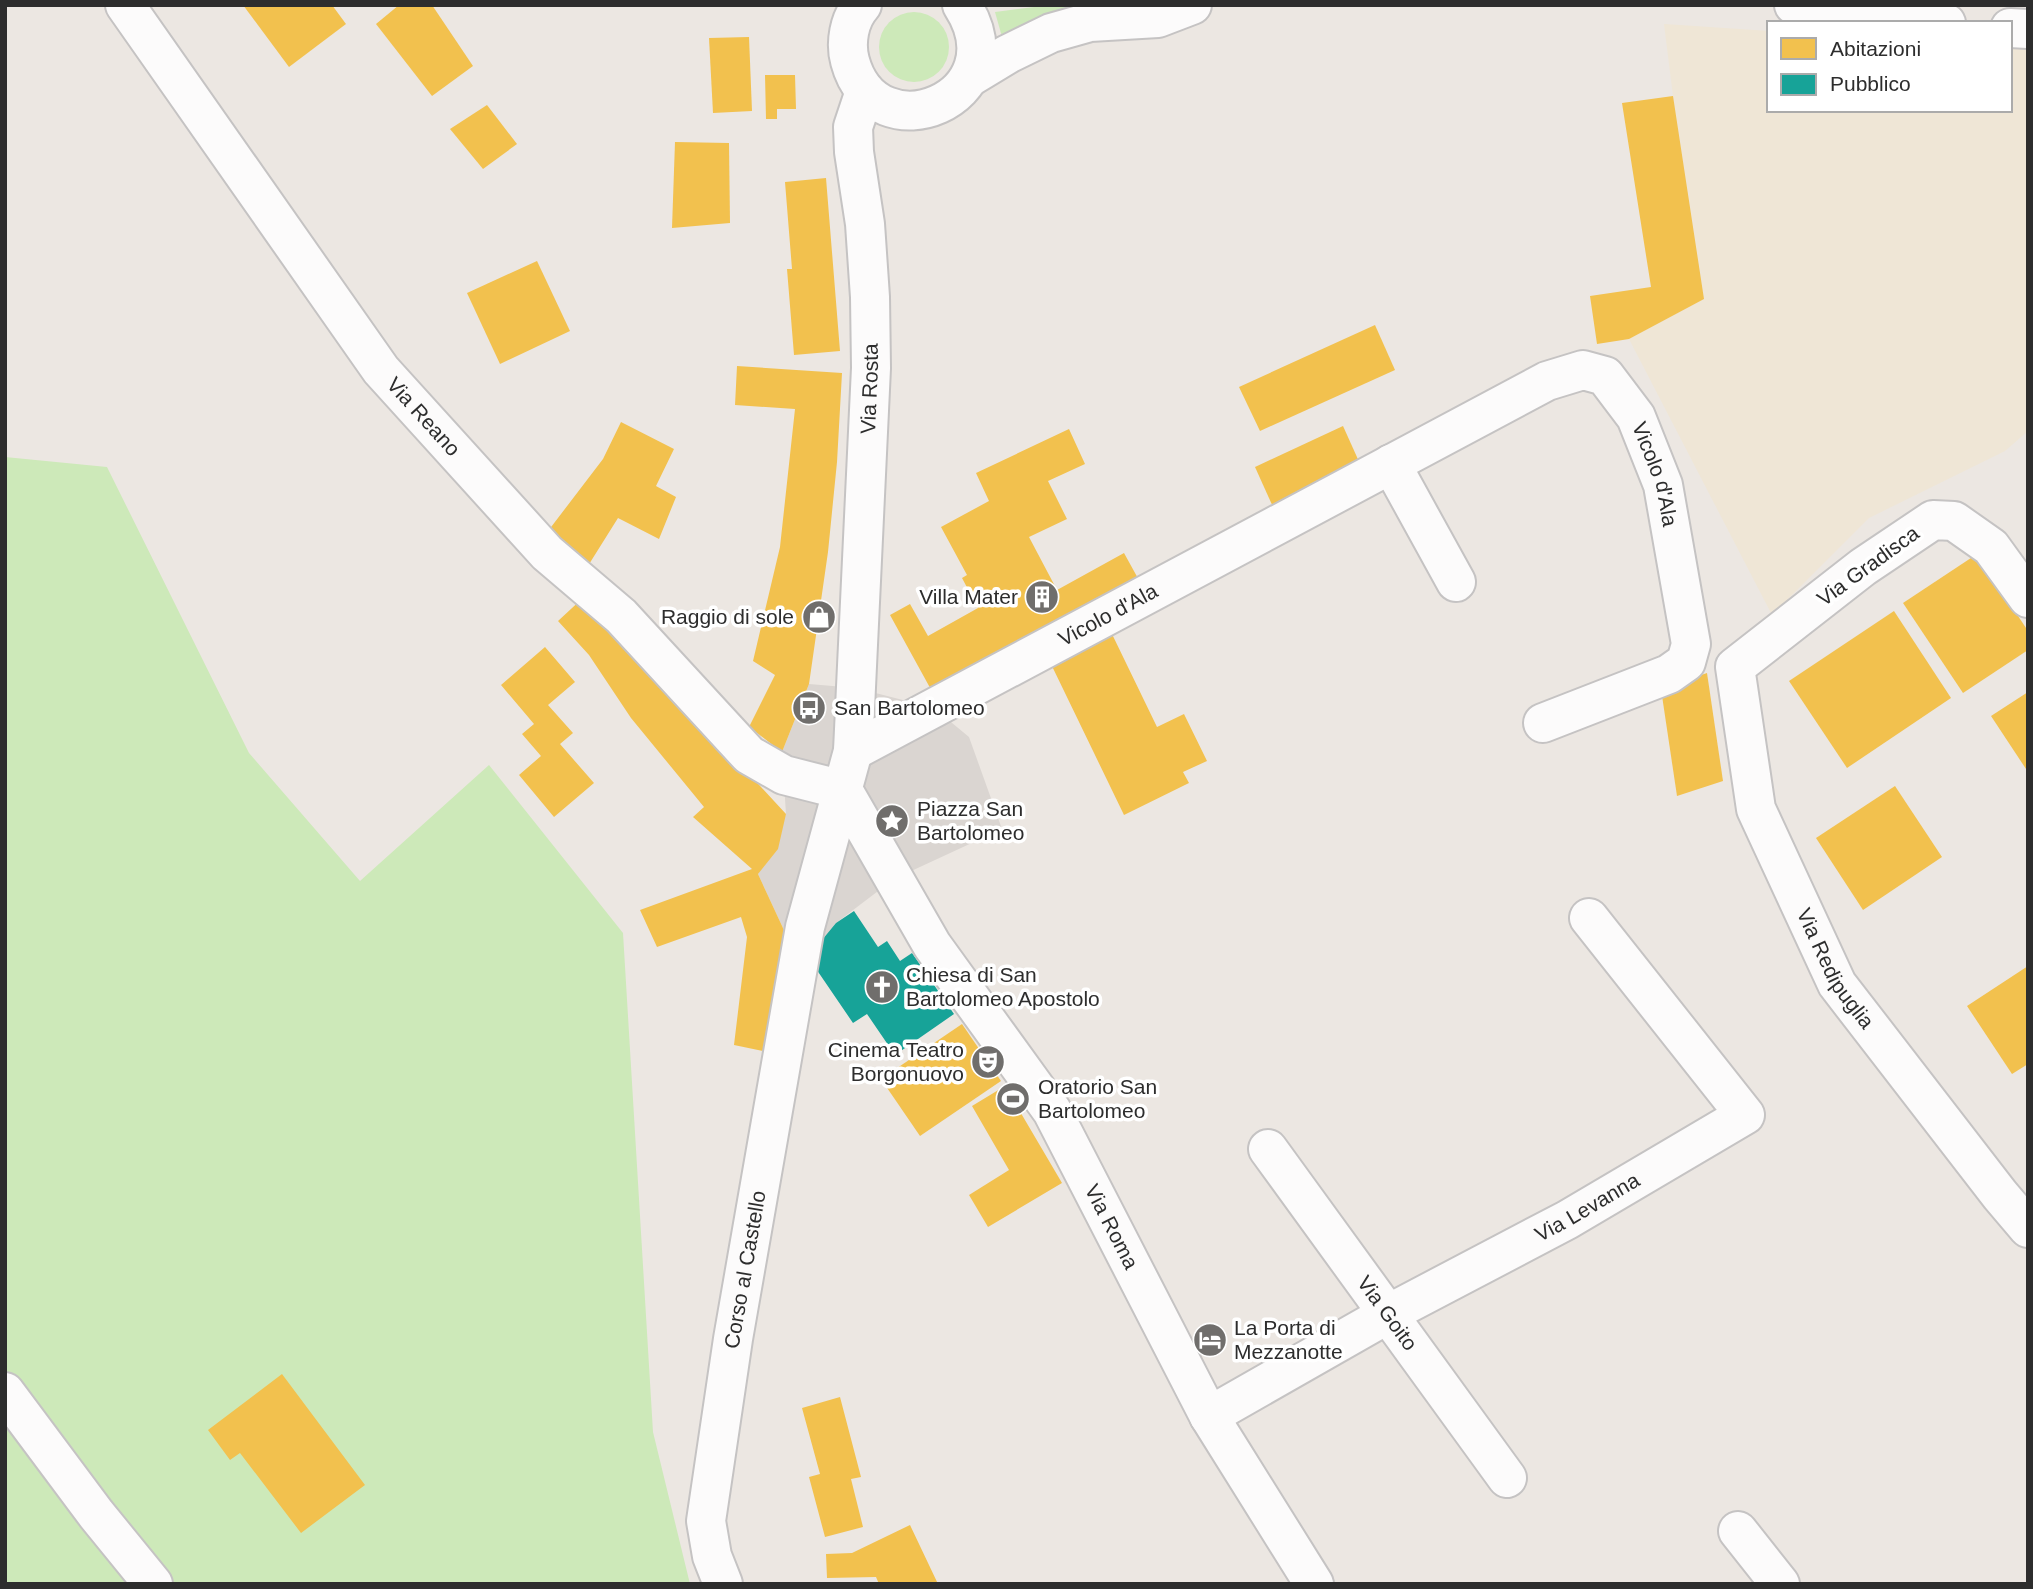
<svg xmlns="http://www.w3.org/2000/svg" width="2033" height="1589" font-family="Helvetica,sans-serif">
  <style>
    .education { fill: #efe6d6 }
    .green { fill: #cde9b9 }
    .plaza { fill: #dad5d1 }
    .homes { fill: #f2c14e }
    .public { fill: #17a398 }
    .lines { fill: none; stroke-linecap: round; stroke-linejoin: round }
    .minor-casing { stroke: #c5c3c3; stroke-width: 42 }
    .minor { stroke: #fcfbfb; stroke-width: 38 }
    .labels { text-anchor: middle; stroke-width: 7; stroke-linejoin: round; paint-order: stroke }
    .street-label { font-size: 21px; fill: #2d2d2d; stroke: #fff }
    .poi-label { font-size: 21px; fill: #2d2d2d; stroke: #fff; text-anchor: start }
  </style>
  <rect width="100%" height="100%" fill="#ece7e2"/>
  <!-- education -->
  <polygon class="education" points="1664,24 1769,31 1769,110 2010,110 2010,48 2028,50 2028,431 2005,451 1869,518 1772,615 1629,339 1704,299 1673,96"/>
  <!-- green -->
  <g class="green">
    <polygon points="1050,5 1100,5 1002,37 995,12"/>
    <circle cx="914" cy="47" r="35"/>
    <polygon points="5,457 107,467 249,753 360,881 489,765 623,933 653,1432 690,1584 5,1584"/>
  </g>
  <!-- plaza -->
  <polygon class="plaza" points="809,684 856,688 934,708 969,737 1002,829 894,879 836,923 808,957 795,954 758,874 786,814 782,752"/>
  <!-- homes -->
  <g class="homes">
    <polygon points="243,5 332,5 346,24 289,67"/>
    <polygon points="399,5 432,5 473,66 432,96 376,24"/>
    <polygon points="749,37 752,111 713,113 709,38"/>
    <polygon points="765,75 795,75 796,109 777,109 777,119 766,119"/>
    <polygon points="1673,96 1704,299 1629,339 1597,344 1590,296 1651,287 1622,103"/>
    <polygon points="487,105 517,144 483,169 450,129"/>
    <polygon points="675,142 729,143 730,223 672,228"/>
    <polygon points="826,178 840,351 794,355 787,269 792,269 785,182"/>
    <polygon points="537,261 570,331 500,364 467,293"/>
    <polygon points="1375,325 1395,370 1260,431 1239,387"/>
    <polygon points="737,366 842,373 837,462 828,552 809,684 782,752 749,727 775,675 753,661 780,547 795,409 735,405"/>
    <polygon points="621,422 674,449 656,486 676,497 659,539 618,518 586,569 545,535 603,459"/>
    <polygon points="1343,426 1361,466 1273,507 1255,467"/>
    <polygon points="1069,429 1085,464 1048,481 1067,519 1029,537 1057,590 1124,553 1140,582 934,695 890,615 910,604 928,636 978,608 962,578 967,575 941,527 989,501 976,473"/>
    <polygon points="1977,554 2028,631 2028,650 1963,693 1903,603"/>
    <polygon points="585,596 786,814 778,849 758,874 795,954 777,1054 734,1045 747,937 741,917 657,947 640,910 752,869 693,817 704,807 631,718 589,655 558,621"/>
    <polygon points="1894,611 1951,698 1847,768 1789,681"/>
    <polygon points="1111,632 1157,727 1184,714 1207,761 1183,772 1189,783 1124,815 1050,662"/>
    <polygon points="545,647 575,682 548,705 573,733 560,744 594,783 554,817 519,775 541,756 522,734 534,724 501,685"/>
    <polygon points="1707,673 1723,781 1677,796 1661,689"/>
    <polygon points="2028,692 2028,772 1991,716"/>
    <polygon points="1895,786 1942,857 1863,910 1816,838"/>
    <polygon points="2028,966 2028,1064 2012,1074 1967,1006"/>
    <polygon points="962,1024 1001,1081 920,1136 881,1079"/>
    <polygon points="1005,1086 1062,1183 988,1227 969,1195 1009,1170 972,1106"/>
    <polygon points="282,1374 365,1485 301,1533 240,1453 230,1460 208,1430"/>
    <polygon points="840,1397 861,1477 851,1479 863,1527 825,1537 809,1477 820,1474 802,1408"/>
    <polygon points="910,1525 938,1584 879,1584 876,1577 827,1578 826,1554 852,1553"/>
  </g>
  <!-- public -->
  <polygon class="public" points="854,911 878,947 887,941 900,961 912,953 954,1014 895,1055 867,1014 853,1023 808,957 836,923"/>
  <g class="lines">
    <!-- minor casing -->
    <g class="minor-casing">
      <g id="minor">
        <path id="s1" d="M125 5 381 370 547 553 621 616 749 755 784 775 843 790 932 945 1052 1111 1209 1416 1314 1584"/>
        <path d="M862 5C849 19 845 43 850 61 876 158 1022 98 962 5"/>
        <polyline points="1794,5 1946,23"/>
        <polyline points="2010,28 2028,29"/>
        <polyline points="970,77 1008,54 1051,33 1090,22 1158,18 1192,5"/>
        <polyline points="1391,464 1456,582"/>
        <path id="s2" d="M2028 598 1991 547 1954 521 1933 520 1863 567 1735 667 1756 809 1837 984 2000 1195 2028 1228"/>
        <path id="s3" d="M853 751 1547 381 1583 370 1605 376 1636 417 1663 485 1691 644 1686 662 1669 674 1543 723"/>
        <path id="s4" d="M1268 1149 1507 1478"/>
        <polyline points="5,1392 96,1514 153,1584"/>
        <path id="s5" d="M1209 1416 1388 1314 1567 1220 1745 1115 1589 918"/>
        <polyline points="1738,1531 1780,1584"/>
        <path id="s6" d="M723 1584 712 1556 706 1521 733 1339 805 927 853 751 871 368 870 297 865 224 854 152 853 127 865 91"/>
      </g>
    </g>
    <!-- minor -->
    <use href="#minor" class="minor"/>
  </g>
  <!-- icons -->
  <defs>
    <g id="building-disc" transform="scale(1.75)"><circle r="9.5" fill="#706e6c" stroke="#fff"/><path d="M-4-6H4V6H1V3H-1V6H-4ZM-2.5-4.3h1.7v1.8h-1.7ZM.8-4.3h1.7v1.8H.8ZM-2.5-1h1.7V.8h-1.7ZM.8-1h1.7V.8H.8Z" fill="#fff"/></g>
    <g id="shop-disc" transform="scale(1.75)"><circle r="9.5" fill="#706e6c" stroke="#fff"/><path d="M-5-2.5h2.3a2.7 3.5 0 0 1 5.4 0H5L5.5 6h-11ZM-1.5-2.5h3a1.5 2.3 0 0 0-3 0Z" fill="#fff"/></g>
    <g id="bus-disc" transform="scale(1.75)"><circle r="9.5" fill="#706e6c" stroke="#fff"/><path d="M-5-6H5V4H4V6H2V4H-2V6H-4V4H-5ZM-3.5-4V0h7V-4ZM-3.5 1.2v1.5H-2V1.2ZM2 1.2v1.5H3.5V1.2Z" fill="#fff"/></g>
    <g id="sight-disc" transform="scale(1.75)"><circle r="9.5" fill="#706e6c" stroke="#fff"/><path d="M0-6L1.8-2.2L6-1.7L2.9 1.2L3.7 5.4L0 3.3L-3.7 5.4L-2.9 1.2L-6-1.7L-1.8-2.2Z" fill="#fff"/></g>
    <g id="church-disc" transform="scale(1.75)"><circle r="9.5" fill="#706e6c" stroke="#fff"/><path d="M-1.2-6h2.4v3.5h3.3v2.4h-3.3V6h-2.4V-.1h-3.3v-2.4h3.3Z" fill="#fff"/></g>
    <g id="theatre-disc" transform="scale(1.75)"><circle r="9.5" fill="#706e6c" stroke="#fff"/><path d="M-5-5.5Q0-4 5-5.5V0Q5 5 0 6Q-5 5-5 0ZM-3.3-2.5H-1v1.5H-3.3ZM1-2.5H3.3v1.5H1ZM-2.8 1Q0 5.5 2.8 1Z" fill="#fff"/></g>
    <g id="stadium-disc" transform="scale(1.75)"><circle r="9.5" fill="#706e6c" stroke="#fff"/><path d="M0-5a6.5 5 0 1 0 0 10a6.5 5 0 1 0 0-10ZM-3.5-1.8h7v3.6h-7Z" fill="#fff"/></g>
    <g id="hotel-disc" transform="scale(1.75)"><circle r="9.5" fill="#706e6c" stroke="#fff"/><path d="M-6-4.5h1.5V1H6V5H4.5V3h-9V5H-6ZM-4 0a1.8 1.8 0 1 1 3.6 0ZM.5 0V-2.5h3Q6-2.5 6 0Z" fill="#fff"/></g>
  </defs>
  <g fill-rule="evenodd">
    <use href="#building-disc" x="1042" y="597"/>
    <use href="#shop-disc" x="819" y="617"/>
    <use href="#bus-disc" x="809" y="708"/>
    <use href="#sight-disc" x="892" y="821"/>
    <use href="#church-disc" x="882" y="987"/>
    <use href="#theatre-disc" x="988" y="1062"/>
    <use href="#stadium-disc" x="1013" y="1099"/>
    <use href="#hotel-disc" x="1210" y="1340"/>
  </g>
  <g class="labels">
    <!-- street labels -->
    <g class="street-label">
      <text dy="7" stroke="none"><textPath href="#s6" startOffset="1213">Via Rosta</textPath></text>
      <text dy="7" stroke="none"><textPath href="#s1" startOffset="509">Via Reano</textPath></text>
      <text dy="7" stroke="none"><textPath href="#s3" startOffset="959">Vicolo d'Ala</textPath></text>
      <text transform="translate(1868 566) rotate(-36)" y="7">Via Gradisca</text>
      <text dy="7" stroke="none"><textPath href="#s3" startOffset="289">Vicolo d'Ala</textPath></text>
      <text dy="7" stroke="none"><textPath href="#s2" startOffset="698">Via Redipuglia</textPath></text>
      <text dy="7" stroke="none"><textPath href="#s5" startOffset="432">Via Levanna</textPath></text>
      <text dy="7" stroke="none"><textPath href="#s1" startOffset="1594">Via Roma</textPath></text>
      <text dy="7" stroke="none"><textPath href="#s6" startOffset="320">Corso al Castello</textPath></text>
      <text dy="7" stroke="none"><textPath href="#s4" startOffset="203">Via Goito</textPath></text>
    </g>
    <!-- poi labels -->
    <g class="poi-label">
      <text x="1018" y="604" text-anchor="end">Villa Mater</text>
      <text x="794" y="624" text-anchor="end">Raggio di sole</text>
      <text x="834" y="715">San Bartolomeo</text>
      <text x="917" y="816">Piazza San<tspan x="917" dy="24">Bartolomeo</tspan></text>
      <text x="906" y="982">Chiesa di San<tspan x="906" dy="24">Bartolomeo Apostolo</tspan></text>
      <text x="964" y="1057" text-anchor="end">Cinema Teatro<tspan x="964" dy="24">Borgonuovo</tspan></text>
      <text x="1038" y="1094">Oratorio San<tspan x="1038" dy="24">Bartolomeo</tspan></text>
      <text x="1234" y="1335">La Porta di<tspan x="1234" dy="24">Mezzanotte</tspan></text>
    </g>
  </g>
  <!-- border -->
  <rect width="2033" height="1589" fill="none" stroke="#2d2d2d" stroke-width="14"/>
  <!-- legend -->
  <rect x="1767" y="21" width="245" height="91" fill="#ffffff" stroke="#ababab" stroke-width="2"/>
  <rect x="1781" y="38" width="35" height="21" fill="#f2c14e" stroke="#ababab" stroke-width="2"/>
  <text x="1830" y="56" font-size="21" fill="#2d2d2d">Abitazioni</text>
  <rect x="1781" y="74" width="35" height="21" fill="#17a398" stroke="#ababab" stroke-width="2"/>
  <text x="1830" y="91" font-size="21" fill="#2d2d2d">Pubblico</text>
</svg>
